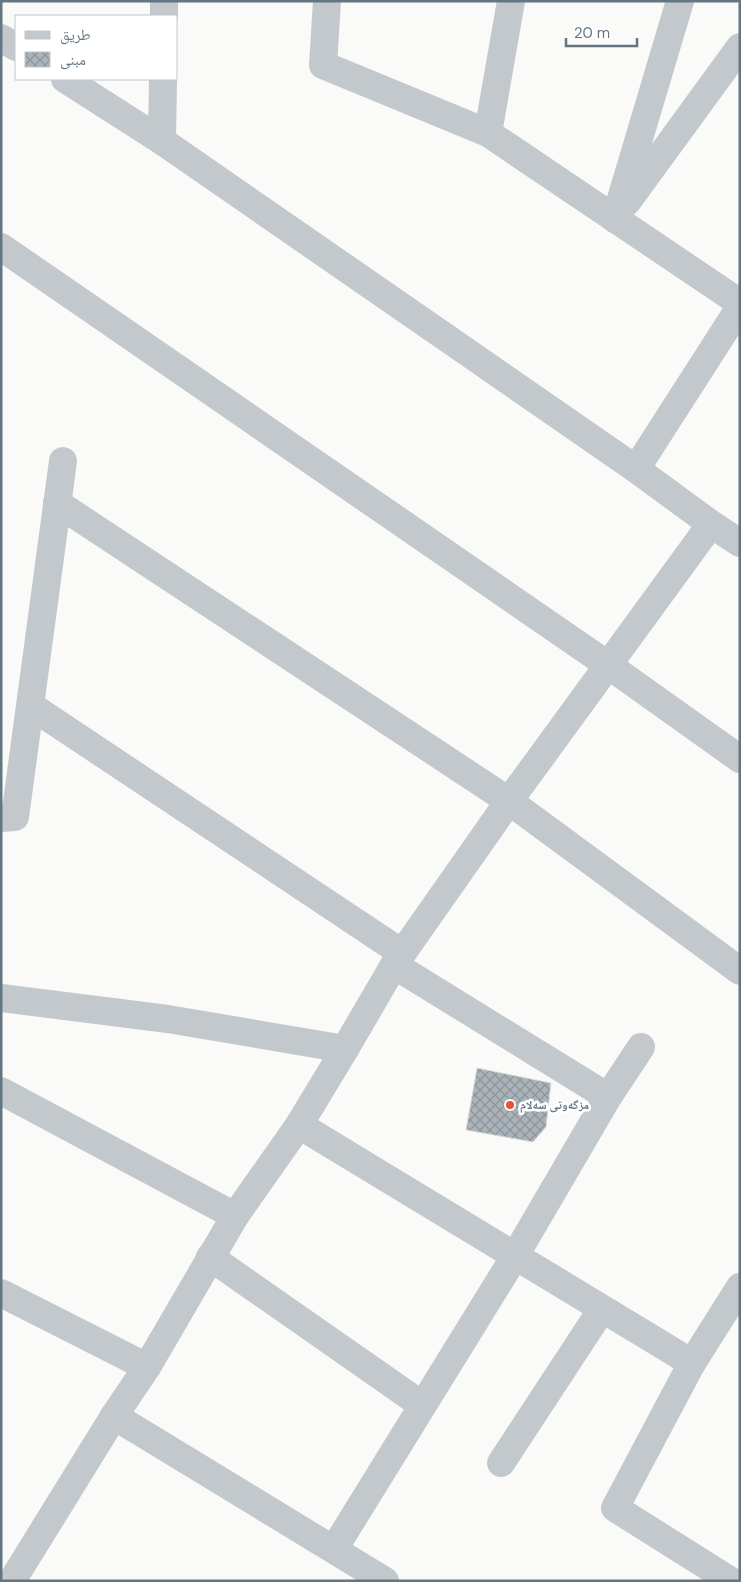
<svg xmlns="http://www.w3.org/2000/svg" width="741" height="1582" font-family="'DM Sans','Noto Naskh Arabic',sans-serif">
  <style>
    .building { fill: url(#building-cross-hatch); stroke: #dcdcda }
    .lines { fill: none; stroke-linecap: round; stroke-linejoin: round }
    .minor { stroke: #c3c8cc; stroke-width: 28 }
    .poi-dot { fill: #e4572e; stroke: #fff; stroke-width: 2 }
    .labels { text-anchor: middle; stroke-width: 5; stroke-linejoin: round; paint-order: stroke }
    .poi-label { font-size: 12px; font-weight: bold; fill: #657683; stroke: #fff; text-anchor: start }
  </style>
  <defs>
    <pattern id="building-cross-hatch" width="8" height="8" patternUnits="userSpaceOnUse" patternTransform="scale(1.25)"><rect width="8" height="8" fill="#aab3b9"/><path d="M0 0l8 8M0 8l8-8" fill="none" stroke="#8e969c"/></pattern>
  </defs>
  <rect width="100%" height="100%" fill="#fafaf8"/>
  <!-- building -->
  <polygon class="building" points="477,1068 551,1083 546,1127 533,1142 466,1130"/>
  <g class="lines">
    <!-- minor -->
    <g class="minor">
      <polyline points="327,1 323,65 488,133 740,303"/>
      <polyline points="164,16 164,1"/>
      <polyline points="1,38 16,47"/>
      <polyline points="65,79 162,141 636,469 711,524 740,543"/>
      <polyline points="488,133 511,1"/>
      <polyline points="162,141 163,79"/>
      <polyline points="627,202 740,47"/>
      <polyline points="615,219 680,1"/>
      <polyline points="1,247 608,665 740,759"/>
      <polyline points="636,469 740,307"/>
      <polyline points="57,503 509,801 740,971"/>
      <polyline points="31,706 402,953"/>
      <polyline points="1,818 15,817 63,461"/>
      <polyline points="394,965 608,1097"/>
      <polyline points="1,998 168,1019 345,1049"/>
      <polyline points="1,1091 235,1216"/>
      <polyline points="299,1125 692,1363"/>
      <polyline points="210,1257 422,1405"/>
      <polyline points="1,1293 147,1367"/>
      <polyline points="114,1416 385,1581"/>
      <polyline points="501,1463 602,1309"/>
      <polyline points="334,1549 515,1256 608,1097 641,1047"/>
      <polyline points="12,1581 114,1416 147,1367 235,1216 299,1125 345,1049 394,965 509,801 711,524"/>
      <polyline points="731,1581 615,1508 692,1363 740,1287"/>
    </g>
  </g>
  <!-- markers -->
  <circle class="poi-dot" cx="510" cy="1105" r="5"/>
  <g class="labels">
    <!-- poi labels -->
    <g class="poi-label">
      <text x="520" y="1109">مزگەوتی سەلام</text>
    </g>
  </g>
  <!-- border -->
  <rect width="741" height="1582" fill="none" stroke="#657683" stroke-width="5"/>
  <!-- legend -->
  <rect x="15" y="15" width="162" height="65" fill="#ffffff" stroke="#c1c8cd"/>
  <rect x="25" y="31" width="25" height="8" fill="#c3c8cc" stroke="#c1c8cd"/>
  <text x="60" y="40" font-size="15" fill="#657683">طريق</text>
  <rect x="25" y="52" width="25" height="15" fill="url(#building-cross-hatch)" stroke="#c1c8cd"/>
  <text x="60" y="65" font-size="15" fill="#657683">مبنى</text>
  <!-- scale -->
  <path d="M566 38v8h71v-8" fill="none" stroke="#657683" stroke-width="2.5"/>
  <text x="574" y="38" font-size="15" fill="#657683" stroke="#ffffff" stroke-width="4" paint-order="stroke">20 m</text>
</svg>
